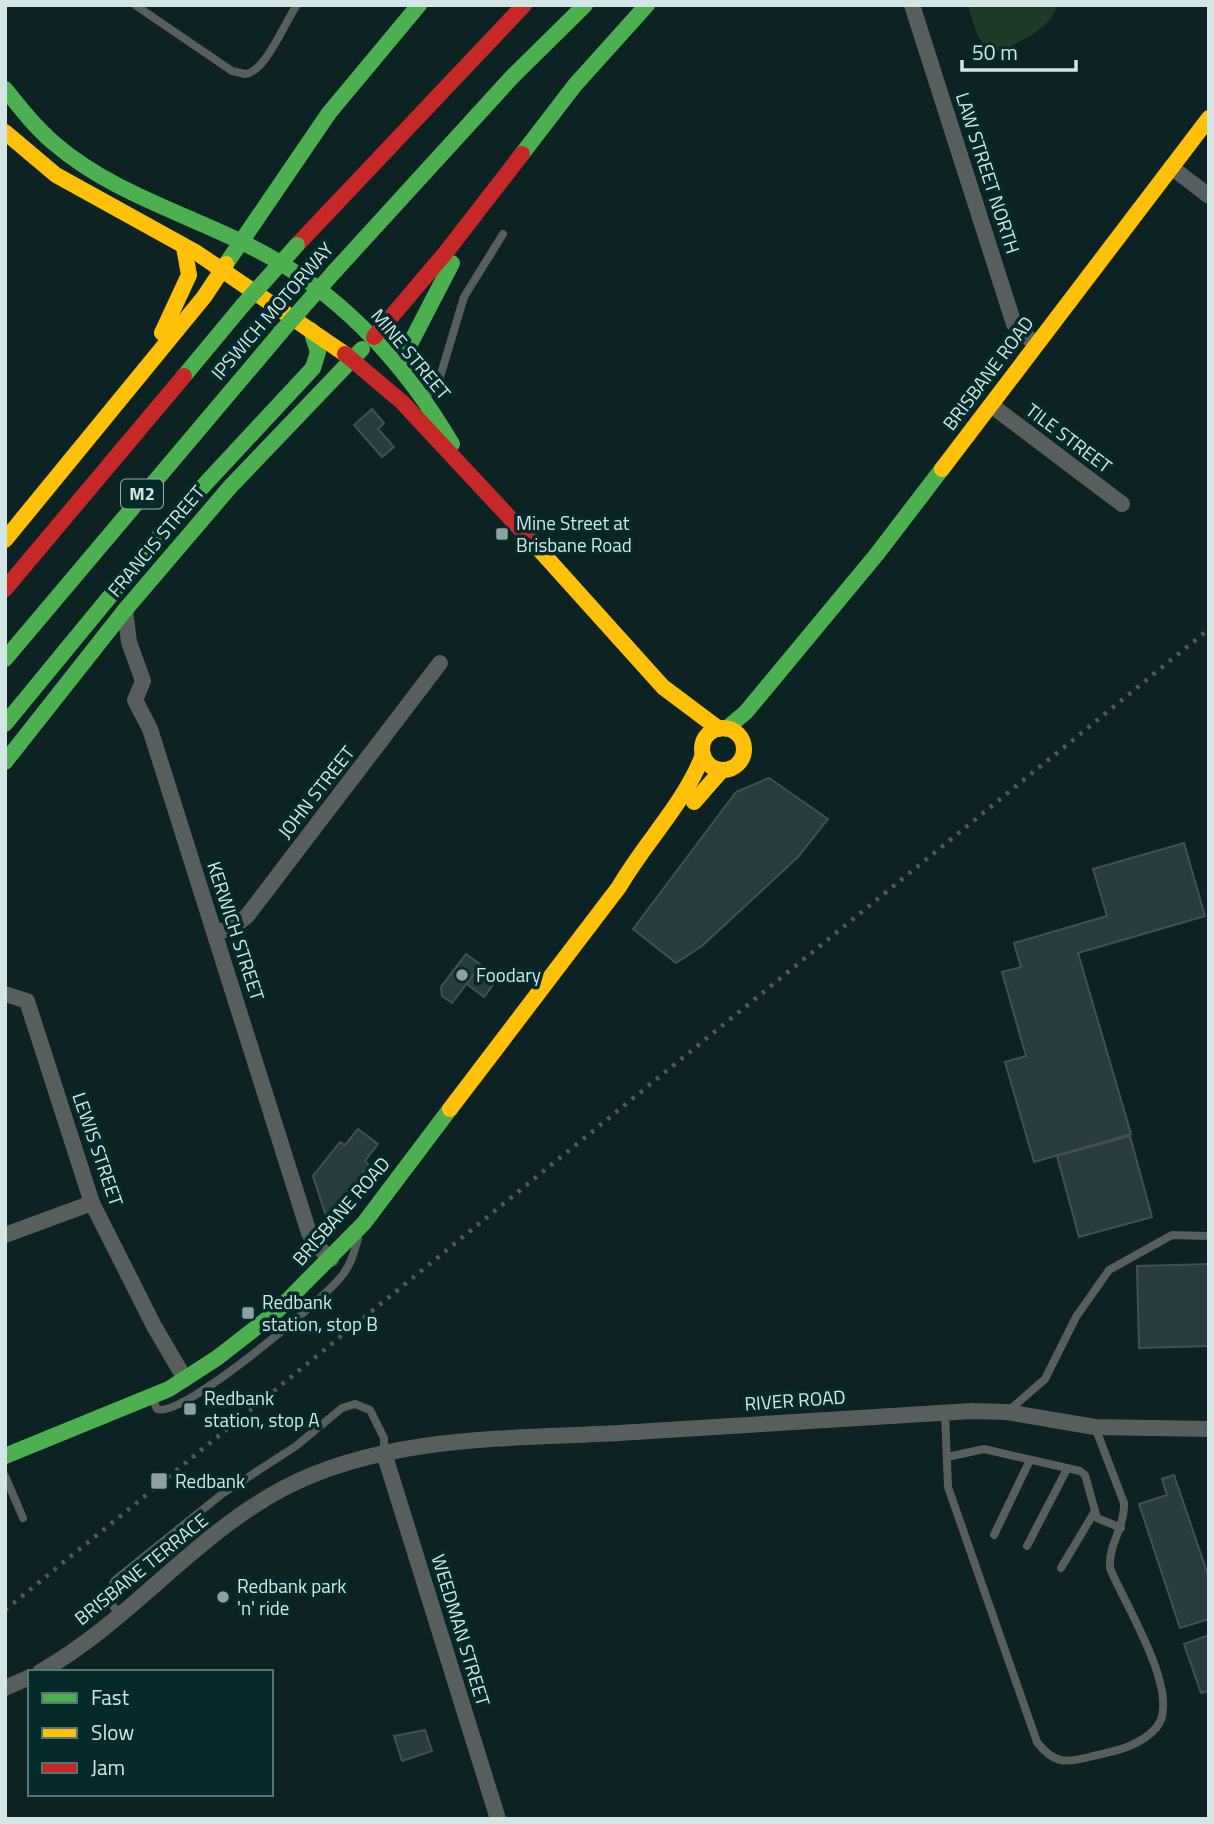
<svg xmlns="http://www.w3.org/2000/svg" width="1214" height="1824" font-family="'Titillium Web',sans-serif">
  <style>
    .green { fill: #1d3c28 }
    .building { fill: #273c3e; stroke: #415153; stroke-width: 2 }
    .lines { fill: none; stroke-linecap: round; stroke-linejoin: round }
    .lane { stroke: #575e5d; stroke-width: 8 }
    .street { stroke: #575e5d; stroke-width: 16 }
    .fast { stroke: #4caf50; stroke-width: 16 }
    .slow { stroke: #ffc107; stroke-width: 16 }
    .jam { stroke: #c62828; stroke-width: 16 }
    .rail { stroke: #4e5959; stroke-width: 4.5; stroke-dasharray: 3.5 7; stroke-linecap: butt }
    .fast-bridge { stroke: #4caf50; stroke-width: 16 }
    .poi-dot { fill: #8ea1a1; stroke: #052a2a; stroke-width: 2.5 }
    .labels { text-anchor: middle; stroke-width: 7; stroke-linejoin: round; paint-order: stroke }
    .shield { fill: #052a2a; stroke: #95aeae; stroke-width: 2 }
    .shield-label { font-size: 18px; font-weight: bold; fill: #d3e6e6 }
    .street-label { font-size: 19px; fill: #d3e6e6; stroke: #052a2a }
    .poi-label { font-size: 19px; fill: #d3e6e6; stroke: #052a2a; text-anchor: start }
  </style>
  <rect width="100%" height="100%" fill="#0d2222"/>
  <!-- green -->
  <path class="green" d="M968 5H1058C1049 30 1019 43 996 52 976 44 974 24 968 5Z"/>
  <!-- building -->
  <g class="building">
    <polygon points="372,409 384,423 378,429 394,447 382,457 354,425"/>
    <polygon points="769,778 828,819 798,857 702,946 676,963 633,929 736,792"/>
    <polygon points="1184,843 1205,916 1078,953 1131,1134 1034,1162 1005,1062 1026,1056 1002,972 1021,967 1014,943 1107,916 1093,869"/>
    <polygon points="466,954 481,965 452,1003 442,996 441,987"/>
    <polygon points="481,965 498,978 484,997 467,984"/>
    <polygon points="358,1129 378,1144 365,1161 369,1165 331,1214 325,1213 313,1176 340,1142 345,1145"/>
    <polygon points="1130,1136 1152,1217 1079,1237 1057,1156"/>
    <polygon points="1209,1264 1209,1346 1139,1348 1137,1266"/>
    <polygon points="1174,1475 1209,1578 1209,1619 1180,1628 1139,1504 1167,1495 1162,1479"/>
    <polygon points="1209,1635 1209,1691 1201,1693 1184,1644"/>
    <polygon points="425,1730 432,1751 402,1761 394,1736"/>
  </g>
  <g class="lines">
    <!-- lane -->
    <g class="lane">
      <path d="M135 5 232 71 245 74C266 72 284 23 297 5"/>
      <polyline points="427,396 440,377 464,297 503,234"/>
      <path d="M152 1398 157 1409C182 1419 320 1302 340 1278 350 1267 354 1253 358 1239"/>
      <polyline points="1007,1412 1045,1379 1076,1317 1109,1270 1172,1235 1209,1236"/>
      <path d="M945 1413 948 1487 1037 1742C1054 1765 1067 1763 1093 1756 1116 1751 1140 1746 1156 1728 1184 1696 1123 1602 1110 1568 1108 1545 1125 1527 1124 1503L1095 1427"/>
      <polyline points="947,1457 984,1449 1080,1471 1085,1475 1097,1518 1121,1528"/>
      <polyline points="5,1476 23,1518"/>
      <polyline points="994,1535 1030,1460"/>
      <polyline points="1027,1546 1067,1469"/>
      <polyline points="1061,1568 1095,1511"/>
      <path d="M120 1615C109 1602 105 1596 115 1580L222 1494 296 1446 342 1408 355 1404 370 1410 384 1438V1453"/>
    </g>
    <!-- street -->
    <g class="street">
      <polyline points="912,5 1014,324 1036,345"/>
      <polyline points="1171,167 1209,196"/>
      <polyline points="991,405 1122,504"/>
      <polyline points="125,610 129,642 143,681 135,700 150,729 309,1233 317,1246 331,1259"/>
      <polyline points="215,933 233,927 247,916 440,663"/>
      <polyline points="5,994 27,1001 92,1203 154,1326 185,1379"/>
      <polyline points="5,1235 92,1203"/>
      <polyline points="384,1453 498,1819"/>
      <path d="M40 1672C129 1622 193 1536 284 1488 386 1435 508 1439 619 1433 737 1425 855 1418 972 1411L1007 1412 1095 1427 1209 1429"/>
      <polyline points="5,1688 30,1677"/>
    </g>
    <!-- fast -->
    <g class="fast">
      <path d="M5 89C21 109 36 128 55 144 119 199 205 218 277 261 352 306 408 369 452 444"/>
      <polyline points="522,154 575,85 647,5"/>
      <polyline points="226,264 329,113 419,5"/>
      <polyline points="334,272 513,76 585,5"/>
      <polyline points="404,372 409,346 452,263"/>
      <polyline points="184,376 243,305"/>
      <polyline points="5,659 281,332"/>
      <polyline points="5,724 181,510 313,368 318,352 311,330"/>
      <polyline points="726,729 746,712 877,554 942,469"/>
      <polyline points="5,762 125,610 230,487 362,349"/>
      <polyline points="5,1456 169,1389 217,1358 276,1312 364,1223 450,1109"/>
    </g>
    <!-- slow -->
    <g class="slow">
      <polyline points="5,132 56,175 197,253 345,354"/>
      <polyline points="162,333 189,275 184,247"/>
      <polyline points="942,469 1209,118"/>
      <polyline points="5,540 204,297 226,264"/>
      <polyline points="537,547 663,687 719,729"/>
      <circle cx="723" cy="749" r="21"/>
      <polyline points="694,802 722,770"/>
      <path d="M450 1109 619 887C645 842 684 804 703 755"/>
    </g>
    <!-- jam -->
    <g class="jam">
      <polyline points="297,245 524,5"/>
      <polyline points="374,337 447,251 522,154"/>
      <polyline points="345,354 402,402 537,547"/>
      <polyline points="5,589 184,376"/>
    </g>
    <!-- rail -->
    <polyline class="rail" points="5,1610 1209,629"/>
    <!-- fast-bridge -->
    <g class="fast-bridge">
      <polyline points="243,305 297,245"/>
      <polyline points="281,332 334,272"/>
    </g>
  </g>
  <!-- markers -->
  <g class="poi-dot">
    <rect x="495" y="527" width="14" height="14" rx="3.5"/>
    <circle cx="462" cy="975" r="7"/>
    <rect x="241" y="1306" width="14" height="14" rx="3.5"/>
    <rect x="183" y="1402" width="14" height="14" rx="3.5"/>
    <rect x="150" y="1472" width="18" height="18" rx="3.5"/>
    <circle cx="223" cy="1597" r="7"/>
  </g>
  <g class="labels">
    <!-- shield labels -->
    <rect class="shield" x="121" y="479.5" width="42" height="29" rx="5"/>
    <g class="shield-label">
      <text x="142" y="500">M2</text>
    </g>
    <!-- street labels -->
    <g class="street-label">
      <text transform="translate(988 173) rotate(72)" y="7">LAW STREET NORTH</text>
      <text transform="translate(272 311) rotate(-49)" y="7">IPSWICH MOTORWAY</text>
      <text transform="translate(411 354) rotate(50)" y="7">MINE STREET</text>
      <text transform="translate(988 373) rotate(-53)" y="7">BRISBANE ROAD</text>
      <text transform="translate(1069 438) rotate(37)" y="7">TILE STREET</text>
      <text transform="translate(156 541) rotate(-50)" y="7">FRANCIS STREET</text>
      <text transform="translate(316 792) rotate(-52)" y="7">JOHN STREET</text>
      <text transform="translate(236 931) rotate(72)" y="7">KERWICH STREET</text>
      <text transform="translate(98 1149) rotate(71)" y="7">LEWIS STREET</text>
      <text transform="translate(341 1211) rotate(-49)" y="7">BRISBANE ROAD</text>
      <text transform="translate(795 1400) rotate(-4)" y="7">RIVER ROAD</text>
      <text transform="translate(141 1569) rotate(-39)" y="7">BRISBANE TERRACE</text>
      <text transform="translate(461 1630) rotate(73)" y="7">WEEDMAN STREET</text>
    </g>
    <!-- poi labels -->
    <g class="poi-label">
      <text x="516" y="530">Mine Street at<tspan x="516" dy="22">Brisbane Road</tspan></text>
      <text x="476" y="982">Foodary</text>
      <text x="262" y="1309">Redbank<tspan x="262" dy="22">station, stop B</tspan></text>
      <text x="204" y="1405">Redbank<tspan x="204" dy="22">station, stop A</tspan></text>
      <text x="175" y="1488">Redbank</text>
      <text x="237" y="1593">Redbank park<tspan x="237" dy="22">'n' ride</tspan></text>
    </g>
  </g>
  <!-- border -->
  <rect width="1214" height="1824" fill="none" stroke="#d3e6e6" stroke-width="14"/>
  <!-- legend -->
  <rect x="28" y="1670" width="245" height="126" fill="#052a2a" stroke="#577575" stroke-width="2"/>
  <rect x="42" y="1693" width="35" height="10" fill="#4caf50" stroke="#577575" stroke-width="2"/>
  <text x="91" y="1705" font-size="21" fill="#d3e6e6">Fast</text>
  <rect x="42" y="1728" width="35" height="10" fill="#ffc107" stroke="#577575" stroke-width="2"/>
  <text x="91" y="1740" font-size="21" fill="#d3e6e6">Slow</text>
  <rect x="42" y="1763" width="35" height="10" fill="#c62828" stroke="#577575" stroke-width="2"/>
  <text x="91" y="1775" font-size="21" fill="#d3e6e6">Jam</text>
  <!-- scale -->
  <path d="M962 60v10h114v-10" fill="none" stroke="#d3e6e6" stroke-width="3.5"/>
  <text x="972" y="60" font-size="21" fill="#d3e6e6" stroke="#052a2a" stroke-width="5" paint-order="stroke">50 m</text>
</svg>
